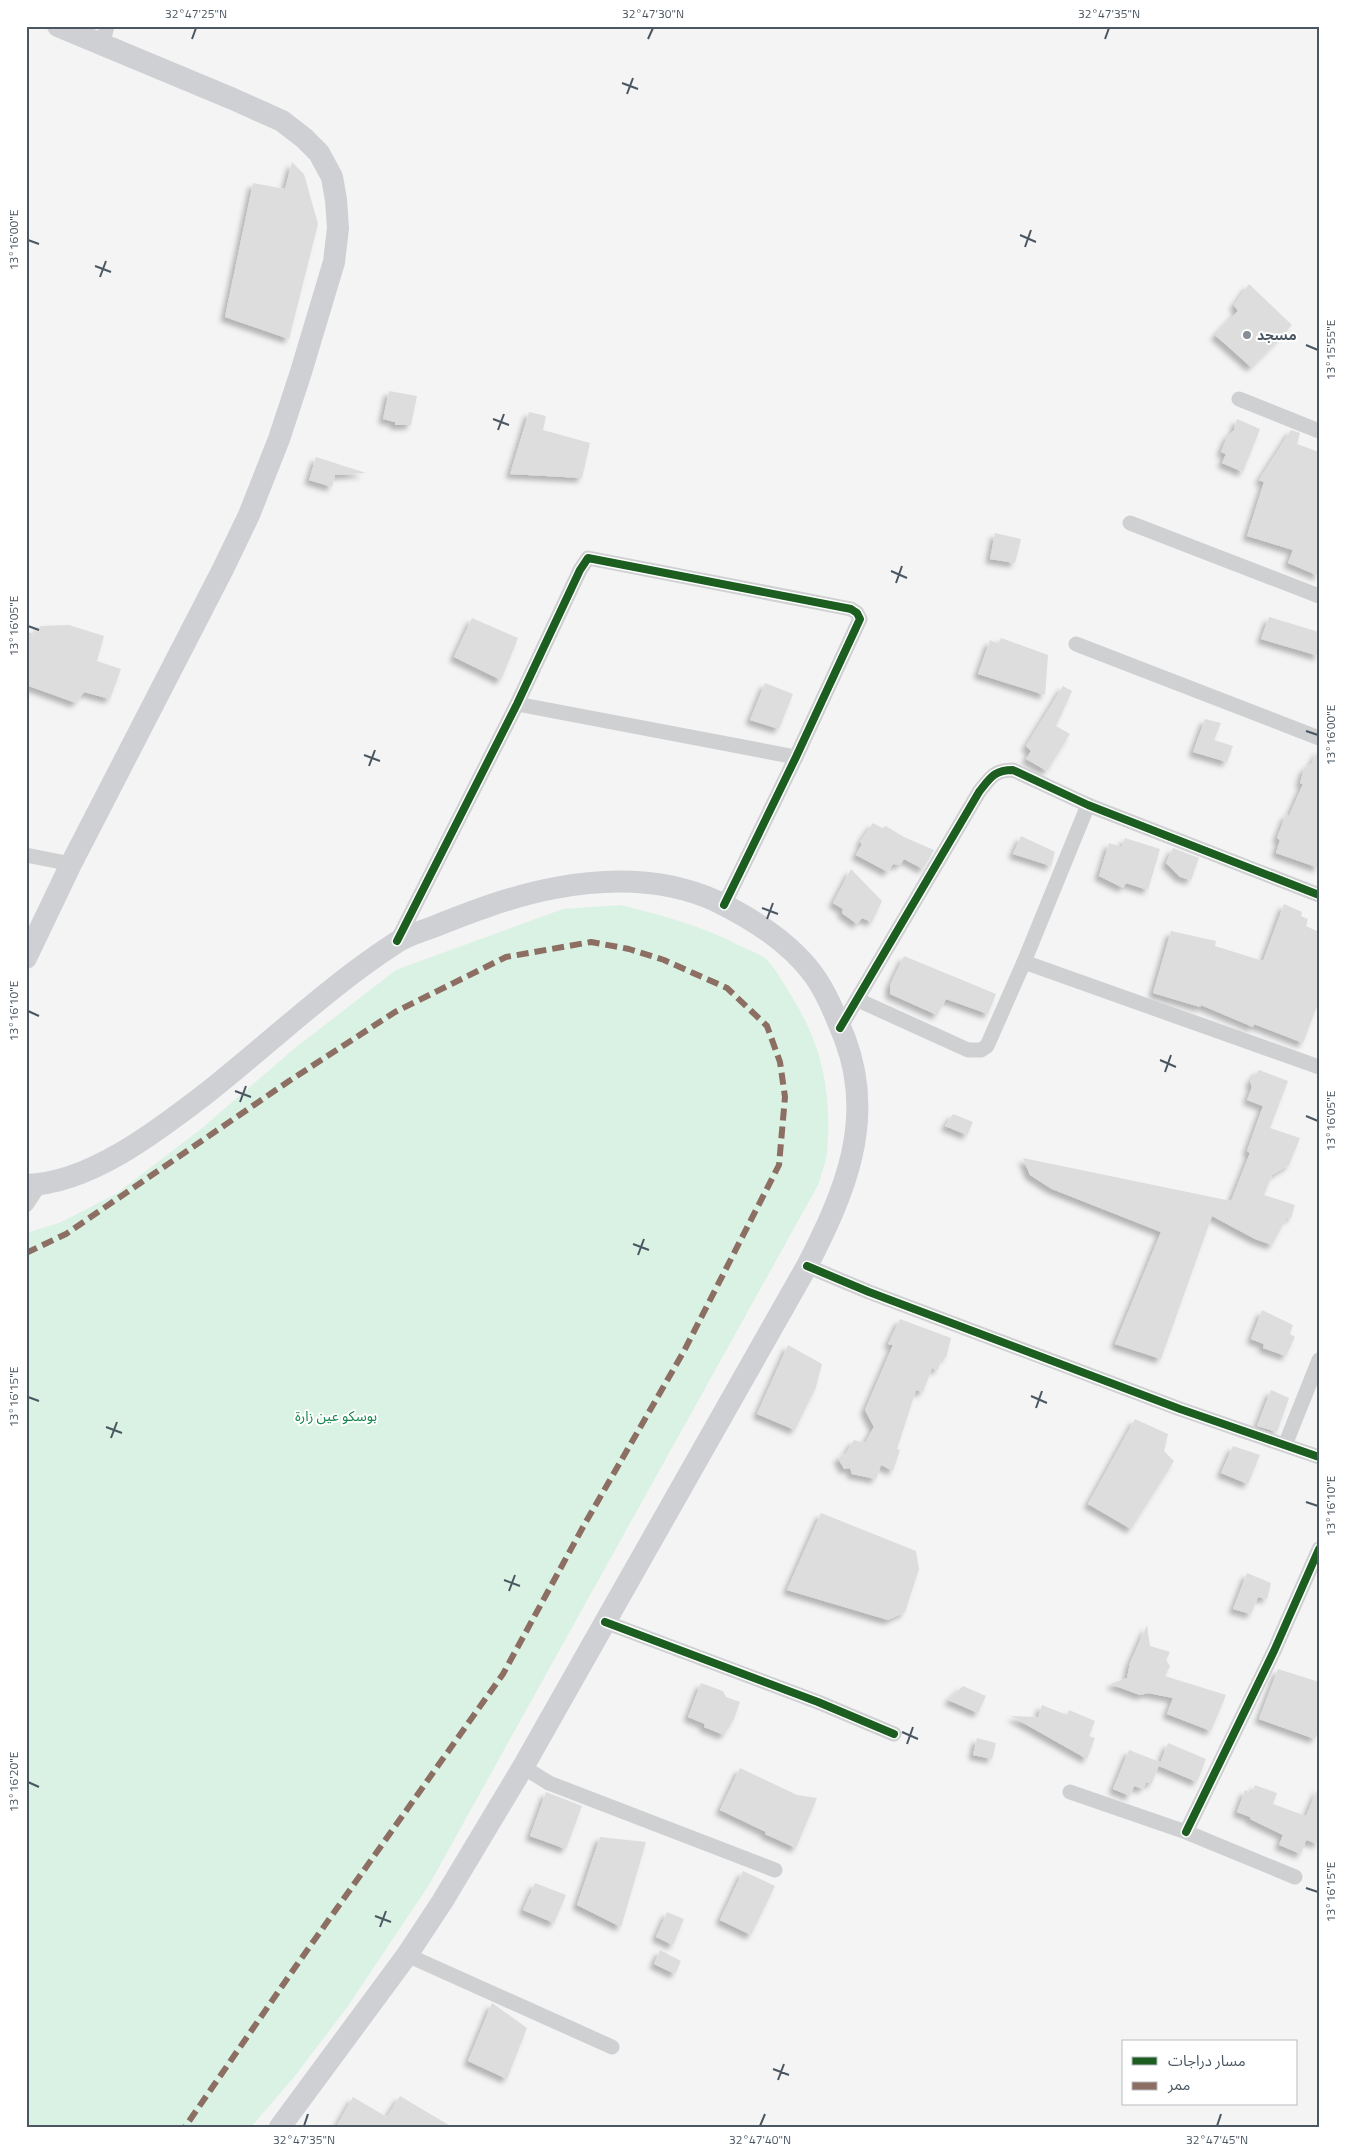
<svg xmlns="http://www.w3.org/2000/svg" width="1345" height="2153" font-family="'Titillium Web','Noto Sans Arabic',sans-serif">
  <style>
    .green { fill: #d9f2e3 }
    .building { fill: #ddddde; filter: url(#shadow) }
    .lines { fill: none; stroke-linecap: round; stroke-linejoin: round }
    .minor { stroke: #ced0d2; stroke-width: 15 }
    .secondary { stroke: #ced0d4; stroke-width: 22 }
    .quiet { stroke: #8d6e63; stroke-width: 6; stroke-dasharray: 12 6; stroke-linecap: butt }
    .cycleway-casing { stroke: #fff; stroke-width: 11 }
    .cycleway { stroke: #1b5e20; stroke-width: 8 }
    .ticks { fill: none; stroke: #4a5661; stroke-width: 2 }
    .poi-dot { fill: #868d94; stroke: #fff; stroke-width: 2 }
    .labels { text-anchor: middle; stroke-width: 4; stroke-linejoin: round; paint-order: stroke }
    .poi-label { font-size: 14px; font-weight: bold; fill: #4a5661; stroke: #fff; text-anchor: start }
    .park-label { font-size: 14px; fill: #17864f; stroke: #fff }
    .neatline { fill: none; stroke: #4a5661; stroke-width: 2 }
    .ticks-label { font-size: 12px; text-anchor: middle; fill: #4a5661 }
  </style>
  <defs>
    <filter id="shadow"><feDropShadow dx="-4.5" dy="4.5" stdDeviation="2.5" flood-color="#0004"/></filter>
  </defs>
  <rect width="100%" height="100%" fill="#f4f4f4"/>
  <!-- green -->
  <path class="green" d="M621 905C663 916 704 926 742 947 750 950 760 954 766 959 776 969 784 984 792 997 823 1047 832 1094 827 1152 826 1163 821 1175 818 1185L429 1885 348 2006 294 2077 251 2127H26V1233L59 1223 116 1194 201 1129 295 1048 396 970 563 909Z"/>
  <!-- building -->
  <g class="building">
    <polygon points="292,162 304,174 318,224 289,339 225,317 253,183 285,189"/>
    <polygon points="1249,284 1292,325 1251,367 1215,335 1238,311 1234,305"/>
    <polygon points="389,391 417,396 411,425 395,425 395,422 383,419"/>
    <polygon points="529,412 546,416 543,430 590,443 582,478 510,474"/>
    <polygon points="1237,419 1260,429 1243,472 1222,463 1226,454 1221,452 1227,437 1234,430"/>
    <polygon points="1291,430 1300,433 1297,444 1319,452 1319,576 1288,563 1293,550 1247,536 1264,482 1259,480"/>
    <polygon points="316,457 366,473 335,475 332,487 309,480"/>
    <polygon points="995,533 1021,539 1015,563 990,559"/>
    <polygon points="1269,617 1319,632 1319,656 1261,639"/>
    <polygon points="472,618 518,638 501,680 454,657"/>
    <polygon points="69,625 104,636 97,661 121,669 110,699 84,692 76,703 26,685 26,631 34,634 41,626"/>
    <polygon points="1001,638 1048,655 1045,695 978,674 990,640 998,644"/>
    <polygon points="765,683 793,694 779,729 750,720"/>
    <polygon points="1063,686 1072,691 1056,726 1070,734 1047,771 1026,759 1031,751 1026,746"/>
    <polygon points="1205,719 1221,723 1214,740 1233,746 1227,762 1193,752"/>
    <polygon points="1319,748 1319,868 1276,853 1280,840 1277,838 1286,814 1289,816 1303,784 1300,783 1304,769 1312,763"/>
    <polygon points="873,823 882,828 886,826 904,837 934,850 923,869 904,859 900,865 893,864 888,872 856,855 862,844 860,842"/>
    <polygon points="1021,836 1055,852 1051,866 1013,854"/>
    <polygon points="1125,838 1160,849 1148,890 1126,883 1123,888 1099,876 1109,843 1122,847"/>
    <polygon points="1173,848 1199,858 1191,880 1180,877 1166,863"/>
    <polygon points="851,869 882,901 872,922 862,918 857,924 842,913 843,909 833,903"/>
    <polygon points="1284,904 1302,912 1301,916 1308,919 1306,926 1319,932 1319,1001 1303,1043 1254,1024 1253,1027 1201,1005 1200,1007 1153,993 1171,931 1216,941 1215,946 1263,961"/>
    <polygon points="904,956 996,994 988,1014 946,999 937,1015 890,994 890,985"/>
    <polygon points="1259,1070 1288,1081 1270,1128 1300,1138 1289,1165 1272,1175 1264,1195 1295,1205 1291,1218 1287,1217 1272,1245 1255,1239 1212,1216 1161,1359 1115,1344 1161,1232 1052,1189 1030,1175 1023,1158 1231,1201 1250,1153 1247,1151 1263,1106 1247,1100 1252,1087 1250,1081"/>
    <polygon points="953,1114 973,1122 967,1135 945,1126"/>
    <polygon points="1262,1310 1293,1325 1290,1334 1295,1337 1286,1356 1263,1348 1264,1344 1251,1339"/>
    <polygon points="900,1319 951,1338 946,1358 942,1357 938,1370 932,1368 923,1392 916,1390 897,1449 900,1450 893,1471 881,1465 876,1479 852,1474 850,1468 844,1469 838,1458 846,1453 854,1440 865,1443 874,1427 865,1410 893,1345 888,1344"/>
    <polygon points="788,1345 822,1364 816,1387 795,1430 757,1414"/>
    <polygon points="1271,1390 1289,1398 1277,1432 1257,1426"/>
    <polygon points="1135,1419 1168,1434 1164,1451 1174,1461 1131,1529 1088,1504"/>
    <polygon points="1233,1446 1260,1455 1248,1484 1221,1473"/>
    <polygon points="821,1513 916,1551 919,1569 905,1612 888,1620 787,1590"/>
    <polygon points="1247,1573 1271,1583 1267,1599 1258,1597 1251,1614 1233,1609"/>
    <polygon points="1147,1625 1150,1646 1170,1652 1166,1660 1170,1666 1165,1676 1226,1695 1211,1731 1167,1714 1173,1698 1148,1693 1140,1695 1110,1684 1127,1678 1130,1663"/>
    <polygon points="1278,1669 1319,1682 1319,1729 1315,1739 1259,1719"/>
    <polygon points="701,1683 723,1691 726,1697 740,1702 734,1719 724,1735 704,1727 705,1724 688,1717"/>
    <polygon points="963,1686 986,1696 978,1713 948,1700"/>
    <polygon points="1042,1705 1067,1715 1069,1710 1095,1721 1089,1736 1095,1738 1087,1759 1011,1716 1038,1717"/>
    <polygon points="977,1738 996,1743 992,1759 973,1755"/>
    <polygon points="1168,1743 1206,1759 1197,1782 1159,1766"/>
    <polygon points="1129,1750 1160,1762 1152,1783 1146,1783 1143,1789 1134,1786 1130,1796 1113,1789"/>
    <polygon points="740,1768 797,1795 817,1798 796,1848 765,1834 766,1832 720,1810"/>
    <polygon points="1255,1785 1277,1793 1273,1804 1306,1816 1319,1786 1319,1844 1306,1840 1301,1854 1279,1845 1283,1835 1250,1819 1250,1817 1237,1812 1245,1790 1252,1793"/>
    <polygon points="546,1792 582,1806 566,1849 530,1836"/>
    <polygon points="600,1837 646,1842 621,1927 577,1905"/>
    <polygon points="743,1871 775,1886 751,1935 720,1920"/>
    <polygon points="535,1883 566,1895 554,1923 523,1910"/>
    <polygon points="667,1912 684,1919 673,1945 656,1937"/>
    <polygon points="660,1950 681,1961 675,1974 654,1964"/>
    <polygon points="492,2003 527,2028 507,2079 468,2061"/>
    <polygon points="400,2096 452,2127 336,2127 353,2097 387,2117"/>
  </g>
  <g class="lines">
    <!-- minor -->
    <g class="minor">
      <polyline points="102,45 107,26"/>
      <polyline points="1239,399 1319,431"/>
      <polyline points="1130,523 1319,596"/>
      <polyline points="1076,644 1319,738"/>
      <polyline points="517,704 796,757"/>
      <polyline points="26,855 71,864"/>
      <polyline points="397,941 517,704 580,570 588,558 851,609 857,613 860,619 796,757 724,905"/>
      <polyline points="1024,962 1319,1067"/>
      <polyline points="858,1000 968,1050 981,1050 987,1046 1024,962 1088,805"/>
      <path d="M840 1028 979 792C990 778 994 770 1013 770L1088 805 1319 895"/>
      <polyline points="26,1205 40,1184"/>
      <polyline points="807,1266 869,1292 1180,1409 1319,1457"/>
      <polyline points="1285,1445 1319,1360"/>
      <polyline points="605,1622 818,1702 894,1734"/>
      <polyline points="523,1767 549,1783 775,1870"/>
      <polyline points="1070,1792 1186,1832 1295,1877"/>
      <polyline points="1186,1832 1274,1651 1319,1549"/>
      <polyline points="407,1955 612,2047"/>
    </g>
    <!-- secondary -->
    <g class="secondary">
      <polyline points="26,958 71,864 223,569 249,515 279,439 301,372 334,262 338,228 336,200 332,177 319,153 304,138 282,121 233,99 58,26"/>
      <path d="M26 1185C90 1184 160 1129 208 1092 270 1043 328 987 394 944 405 936 420 932 433 927 473 911 512 896 555 888 608 878 665 878 716 901 751 918 789 942 813 974 827 993 836 1017 845 1039 876 1121 844 1194 807 1266L523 1767 442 1902 407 1955 280 2127"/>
    </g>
    <!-- quiet -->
    <polyline class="quiet" points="26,1253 66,1234 289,1081 395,1012 506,957 591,942 629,949 664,960 727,988 767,1026 780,1062 785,1097 779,1165 684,1351 583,1527 503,1674 296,1966 185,2127"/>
    <!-- cycleway casing -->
    <g class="cycleway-casing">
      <g id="cycleway">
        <polyline points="397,941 517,704 580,570 588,558 851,609 857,613 860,619 796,757 724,905"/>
        <path d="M840 1028 979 792C990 778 994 770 1013 770L1088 805 1319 895"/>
        <polyline points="807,1266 869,1292 1180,1409 1319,1457"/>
        <polyline points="605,1622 818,1702 894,1734"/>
        <polyline points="1186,1832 1274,1651 1319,1549"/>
      </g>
    </g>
    <!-- cycleway -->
    <use href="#cycleway" class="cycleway"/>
  </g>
  <!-- ticks -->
  <path class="ticks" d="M192 39 196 28M648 39 653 28M1105 39 1109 28M622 83 638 89M627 94 633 78M1020 235 1036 242M28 240 39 244M1025 247 1031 230M95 266 111 272M100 277 106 261M1306 345 1318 350M493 419 509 425M498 430 504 414M891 571 907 578M896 583 902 566M28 626 39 630M1306 731 1318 735M364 755 380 761M369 766 375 750M762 908 778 914M767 919 773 903M28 1011 39 1016M1160 1060 1176 1067M1165 1072 1171 1055M235 1091 251 1097M240 1102 246 1086M1306 1116 1318 1121M633 1244 649 1250M638 1255 644 1239M1031 1396 1047 1403M28 1397 39 1401M1036 1408 1042 1391M106 1427 122 1433M111 1438 117 1422M1306 1502 1318 1506M504 1580 520 1586M509 1591 515 1575M902 1732 918 1739M907 1744 913 1727M28 1782 39 1787M1306 1888 1318 1892M375 1916 391 1922M380 1927 386 1911M773 2069 789 2075M778 2080 784 2064M304 2126 308 2114M760 2126 765 2114M1217 2126 1221 2114"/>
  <!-- markers -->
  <circle class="poi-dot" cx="1247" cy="335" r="5"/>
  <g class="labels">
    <!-- poi labels -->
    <g class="poi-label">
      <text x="1257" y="340">مسجد</text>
    </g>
    <!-- park labels -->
    <g class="park-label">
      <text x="336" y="1421">بوسكو عين زارة</text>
    </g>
  </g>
  <!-- border -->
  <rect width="1345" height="2153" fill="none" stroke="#ffffff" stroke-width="55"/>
  <!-- legend -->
  <rect x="1122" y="2040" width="175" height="65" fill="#ffffff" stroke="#b7bbc0"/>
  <rect x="1132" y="2057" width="25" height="8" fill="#1b5e20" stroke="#b7bbc0"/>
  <text x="1168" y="2066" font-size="15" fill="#4a5661">مسار دراجات</text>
  <rect x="1132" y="2082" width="25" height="8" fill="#8d6e63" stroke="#b7bbc0"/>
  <text x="1168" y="2090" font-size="15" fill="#4a5661">ممر</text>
  <rect x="28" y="28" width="1290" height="2098" class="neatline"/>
  <g class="ticks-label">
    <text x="196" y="18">32°47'25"N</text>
    <text x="653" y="18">32°47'30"N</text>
    <text x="1109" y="18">32°47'35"N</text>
    <text transform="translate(14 240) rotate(-90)" y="4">13°16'00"E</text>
    <text transform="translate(1331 350) rotate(-90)" y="4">13°15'55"E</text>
    <text transform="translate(14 626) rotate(-90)" y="4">13°16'05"E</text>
    <text transform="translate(1331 735) rotate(-90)" y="4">13°16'00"E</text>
    <text transform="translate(14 1011) rotate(-90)" y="4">13°16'10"E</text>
    <text transform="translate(1331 1121) rotate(-90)" y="4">13°16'05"E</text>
    <text transform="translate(14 1397) rotate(-90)" y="4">13°16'15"E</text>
    <text transform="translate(1331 1506) rotate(-90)" y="4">13°16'10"E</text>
    <text transform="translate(14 1782) rotate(-90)" y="4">13°16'20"E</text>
    <text transform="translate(1331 1892) rotate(-90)" y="4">13°16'15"E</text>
    <text x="304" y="2144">32°47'35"N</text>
    <text x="760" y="2144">32°47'40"N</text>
    <text x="1217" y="2144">32°47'45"N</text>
  </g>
</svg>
